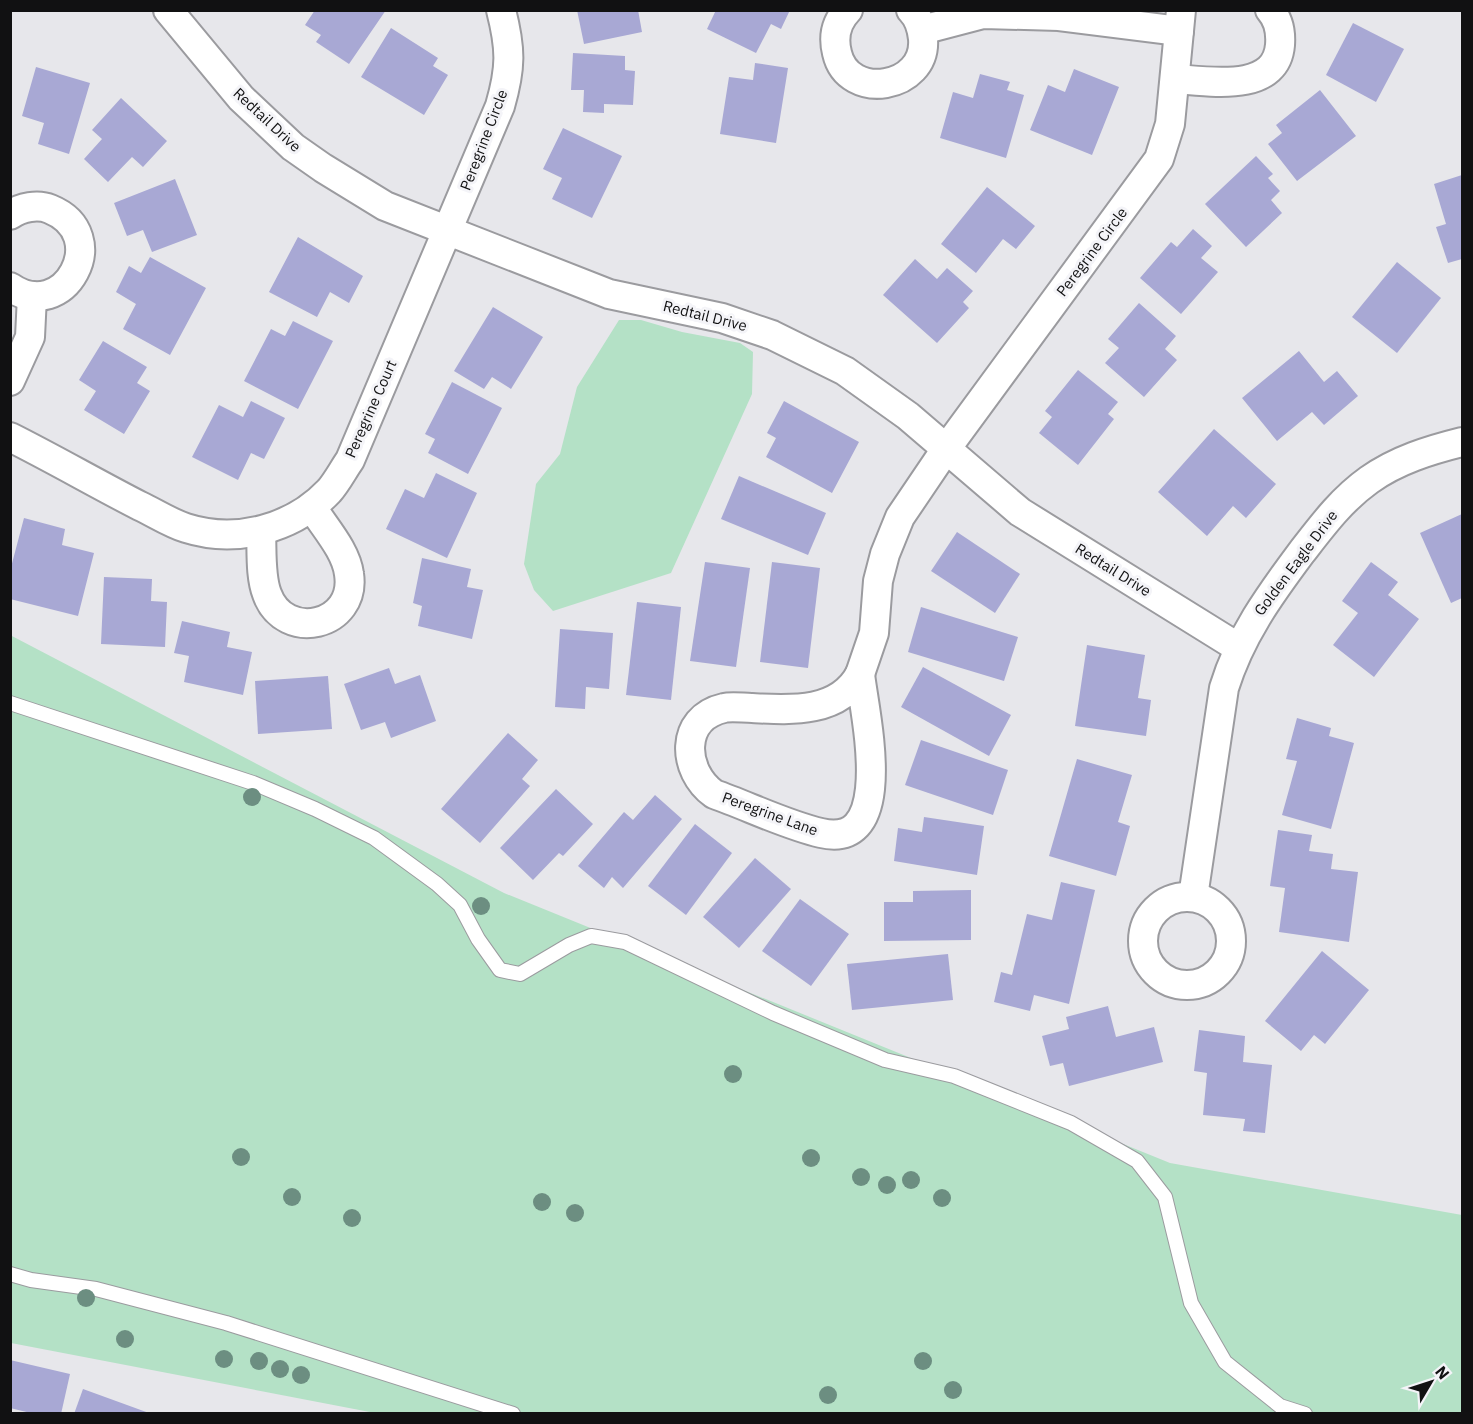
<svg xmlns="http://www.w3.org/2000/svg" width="1473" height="1424" font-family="'IBM Plex Sans',sans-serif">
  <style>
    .green { fill: #b4e1c6 }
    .building { fill: #a8a8d4 }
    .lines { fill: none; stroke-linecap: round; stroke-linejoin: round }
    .service-casing { stroke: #9b9b9f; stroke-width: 16 }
    .minor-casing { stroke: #9b9b9f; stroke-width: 32 }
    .service { stroke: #fff; stroke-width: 14 }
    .minor { stroke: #fff; stroke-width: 28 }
    .tree { fill: #6c8e81 }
    .labels { text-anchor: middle; stroke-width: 6; stroke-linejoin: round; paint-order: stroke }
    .street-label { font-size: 15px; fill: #111112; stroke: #f4f4f8 }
  </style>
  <rect width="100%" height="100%" fill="#e7e7eb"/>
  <!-- green -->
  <g class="green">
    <polygon points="619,320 641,320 682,332 740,343 753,352 752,394 671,573 553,611 534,590 524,564 536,484 560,454 577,387"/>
    <polygon points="10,635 504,893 1170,1163 1462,1215 1462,1413 375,1413 11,1343"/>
  </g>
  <!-- building -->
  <g class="building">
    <polygon points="315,10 386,10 349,64 316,42 321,35 305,25"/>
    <polygon points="577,10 638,10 642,32 584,44"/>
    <polygon points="716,10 790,10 781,29 771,24 756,53 707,29"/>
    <polygon points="1353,23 1404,49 1376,102 1326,75"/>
    <polygon points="391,28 438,58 433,66 448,75 424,115 361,77"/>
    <polygon points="573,53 625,56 625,70 635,71 633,105 604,104 604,113 583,112 584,90 571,90"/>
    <polygon points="755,63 788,68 776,143 720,134 729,77 753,80"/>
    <polygon points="36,67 90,83 69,154 38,144 44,123 22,116"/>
    <polygon points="1074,69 1119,87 1092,155 1030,130 1048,85 1065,92"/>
    <polygon points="980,74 1010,82 1007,90 1024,95 1006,158 940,138 953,92 973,98"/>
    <polygon points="1320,90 1356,136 1297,181 1268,144 1282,133 1276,125"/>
    <polygon points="121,98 167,141 143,167 132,157 108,182 84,159 102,139 92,130"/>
    <polygon points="563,128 622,156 592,218 552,199 562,178 543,169"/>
    <polygon points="1256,156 1273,174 1268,178 1280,191 1271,200 1282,213 1246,247 1205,204"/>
    <polygon points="1462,175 1462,259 1448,263 1436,227 1446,224 1434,184"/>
    <polygon points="175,179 197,235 152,252 143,230 127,236 114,203"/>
    <polygon points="987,187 1035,226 1016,249 1003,239 976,273 941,244"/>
    <polygon points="1193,229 1212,246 1201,258 1218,272 1181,314 1140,278 1171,242 1177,247"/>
    <polygon points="298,237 363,276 349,303 330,292 317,317 269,292"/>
    <polygon points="150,257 206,288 170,355 123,329 136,304 116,292 129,266 141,273"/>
    <polygon points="915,259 937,279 947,268 973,291 963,302 969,308 937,343 883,295"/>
    <polygon points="1397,262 1441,298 1397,353 1352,317"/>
    <polygon points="1139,303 1176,336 1165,349 1177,360 1144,397 1105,363 1119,348 1108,339"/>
    <polygon points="493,307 543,337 511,389 492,377 484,389 454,371"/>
    <polygon points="293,321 333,341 298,409 244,381 271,329 285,336"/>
    <polygon points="103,341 147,367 137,383 150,391 124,434 84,410 96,391 79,380"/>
    <polygon points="1299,351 1324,382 1337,371 1358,396 1324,425 1312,412 1277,441 1242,398"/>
    <polygon points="1078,370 1118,402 1108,414 1114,419 1078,465 1039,433 1052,417 1045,411"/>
    <polygon points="452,382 502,408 468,474 428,453 435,439 425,434"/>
    <polygon points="251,401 285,418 264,459 251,453 238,480 192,457 219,405 243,417"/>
    <polygon points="784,401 859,442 832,493 766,457 776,438 767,433"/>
    <polygon points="1214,429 1276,484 1246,518 1233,506 1207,536 1158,492"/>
    <polygon points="436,473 477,493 447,558 386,529 405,489 424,498"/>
    <polygon points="739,476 826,513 808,555 721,519"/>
    <polygon points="1462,514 1462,598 1451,603 1420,533"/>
    <polygon points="24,518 65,529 62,545 94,553 78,616 10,599 10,571"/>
    <polygon points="957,532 1020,574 995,613 931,571"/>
    <polygon points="422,558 471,569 467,587 483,590 472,639 418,626 422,606 413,603"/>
    <polygon points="705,562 750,568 736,667 690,661"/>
    <polygon points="772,562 820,568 808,668 760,662"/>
    <polygon points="1371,562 1398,582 1388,595 1419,619 1374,677 1333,645 1358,613 1342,601"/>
    <polygon points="104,577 152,579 151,601 167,602 165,647 101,644"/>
    <polygon points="637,602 681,607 671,700 626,695"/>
    <polygon points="921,607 1018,637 1004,681 908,652"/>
    <polygon points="182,621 230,632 227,647 252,652 243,695 184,682 189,656 174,653"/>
    <polygon points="560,629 613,633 609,689 586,687 585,709 555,707"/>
    <polygon points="1087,645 1145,655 1138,698 1151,700 1146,736 1075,726"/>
    <polygon points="923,667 1011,715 989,756 901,707"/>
    <polygon points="389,668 395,684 420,675 436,721 391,738 385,722 361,730 344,684"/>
    <polygon points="328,676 332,729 258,734 255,681"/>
    <polygon points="1297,718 1331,728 1329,736 1354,743 1331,829 1282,815 1297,761 1286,759"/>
    <polygon points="508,733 538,760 522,779 530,786 480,843 441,809"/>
    <polygon points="921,740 1008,770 993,815 905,785"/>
    <polygon points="1077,759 1132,775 1118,822 1130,826 1116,876 1049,856"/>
    <polygon points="556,789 593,824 563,856 559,853 533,880 500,848"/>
    <polygon points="655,795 682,819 623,888 612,877 604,888 578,866 624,812 633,820"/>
    <polygon points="924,817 984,826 977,875 894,861 898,828 922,832"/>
    <polygon points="695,824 732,853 686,915 648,886"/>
    <polygon points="1278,830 1312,835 1309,851 1333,854 1331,869 1358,872 1349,942 1279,932 1285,888 1270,886"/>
    <polygon points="755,858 791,889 739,948 703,917"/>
    <polygon points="1061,882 1095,890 1069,1004 1034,995 1030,1011 994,1002 1001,972 1012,975 1027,914 1052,920"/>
    <polygon points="971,890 971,940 884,941 884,902 913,902 913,891"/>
    <polygon points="800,899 849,934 811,986 762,951"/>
    <polygon points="1322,951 1369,990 1325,1044 1314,1035 1301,1051 1265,1021"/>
    <polygon points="948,954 953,1000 852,1010 847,964"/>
    <polygon points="1108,1006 1116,1037 1154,1027 1163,1062 1069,1086 1063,1063 1050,1066 1042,1036 1069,1029 1066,1017"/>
    <polygon points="1199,1030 1245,1036 1243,1062 1272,1065 1265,1133 1243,1131 1245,1119 1203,1115 1207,1073 1194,1071"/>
    <polygon points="10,1360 70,1374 61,1414 35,1414 10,1408"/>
    <polygon points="83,1389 149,1413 149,1414 74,1414"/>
  </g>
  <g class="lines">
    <!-- service casing -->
    <g class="service-casing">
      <g id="service">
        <polyline points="10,703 253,783 315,809 374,838 437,884 460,905 478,939 500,970 520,974 569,945 591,936 625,942 773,1013 885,1060 954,1076 1071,1123 1137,1161 1165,1197 1191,1303 1225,1362 1280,1406 1305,1414"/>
        <polyline points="10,1274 31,1280 96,1289 226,1323 513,1414"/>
      </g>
    </g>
    <!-- minor casing -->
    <g class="minor-casing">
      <g id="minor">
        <polyline points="168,10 241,98 293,147 323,168 385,206 609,294 722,318 772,335 845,371 908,416 1020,512 1239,648"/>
        <path d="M848 10C836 22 833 37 837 53 848 102 927 89 923 39 922 29 919 18 911 10"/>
        <polyline points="922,30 983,14 1059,16 1179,31"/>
        <path d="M1175 79C1207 81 1276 94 1280 45 1281 32 1279 20 1270 10"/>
        <path d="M10 215C21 207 38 204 50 209 114 235 64 325 10 287"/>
        <polyline points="10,381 30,337 32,296"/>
        <path d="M10 437C54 459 97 484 140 506 155 513 170 523 186 528 236 544 293 529 329 491 337 482 343 470 350 460L500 106C511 68 511 49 501 10"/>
        <path d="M261 531C262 551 260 576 267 594 285 643 357 626 349 574 346 550 324 527 312 507"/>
        <polyline points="860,674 874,633 878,581 885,554 900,517 946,449 1159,159 1170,124 1181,10"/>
        <path d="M860 674C864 711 898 851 821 833 786 825 748 806 714 794 682 771 679 718 724 708 732 706 743 708 752 708 789 710 839 714 860 674Z"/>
        <circle cx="1187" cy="941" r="44"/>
        <path d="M1193 897 1224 688C1240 636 1269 596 1301 553 1322 526 1341 500 1369 480 1397 460 1430 450 1462 442"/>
      </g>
    </g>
    <!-- service -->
    <use href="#service" class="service"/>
    <!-- minor -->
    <use href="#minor" class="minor"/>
  </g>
  <!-- trees -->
  <g class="tree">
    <circle cx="252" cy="797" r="9"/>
    <circle cx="481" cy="906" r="9"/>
    <circle cx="733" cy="1074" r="9"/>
    <circle cx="241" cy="1157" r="9"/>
    <circle cx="811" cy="1158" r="9"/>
    <circle cx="861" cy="1177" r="9"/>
    <circle cx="911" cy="1180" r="9"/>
    <circle cx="887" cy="1185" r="9"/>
    <circle cx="292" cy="1197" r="9"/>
    <circle cx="942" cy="1198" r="9"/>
    <circle cx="542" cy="1202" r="9"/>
    <circle cx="575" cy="1213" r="9"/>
    <circle cx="352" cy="1218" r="9"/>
    <circle cx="86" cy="1298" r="9"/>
    <circle cx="125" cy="1339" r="9"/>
    <circle cx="224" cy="1359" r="9"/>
    <circle cx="259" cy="1361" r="9"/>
    <circle cx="923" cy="1361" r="9"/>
    <circle cx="280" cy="1369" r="9"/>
    <circle cx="301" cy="1375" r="9"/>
    <circle cx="953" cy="1390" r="9"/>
    <circle cx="828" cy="1395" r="9"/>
  </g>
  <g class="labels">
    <!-- street labels -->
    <g class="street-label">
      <text transform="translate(267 120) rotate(43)" y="5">Redtail Drive</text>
      <text transform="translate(484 140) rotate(-69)" y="5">Peregrine Circle</text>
      <text transform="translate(1092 252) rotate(-53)" y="5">Peregrine Circle</text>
      <text transform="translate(705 316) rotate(14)" y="5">Redtail Drive</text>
      <text transform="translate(371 409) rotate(-66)" y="5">Peregrine Court</text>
      <text transform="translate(1296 563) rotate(-53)" y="5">Golden Eagle Drive</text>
      <text transform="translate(1113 570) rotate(32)" y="5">Redtail Drive</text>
      <text transform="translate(770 814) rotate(20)" y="5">Peregrine Lane</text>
    </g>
  </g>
  <!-- border -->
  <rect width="1473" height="1424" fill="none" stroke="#111112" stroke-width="24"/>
  <!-- north arrow -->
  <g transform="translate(1431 1382) rotate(51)" stroke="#f4f4f8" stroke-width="4.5" paint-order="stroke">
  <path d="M0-4.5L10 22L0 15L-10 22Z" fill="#111112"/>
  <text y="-9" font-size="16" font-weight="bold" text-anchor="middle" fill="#111112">N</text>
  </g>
</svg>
